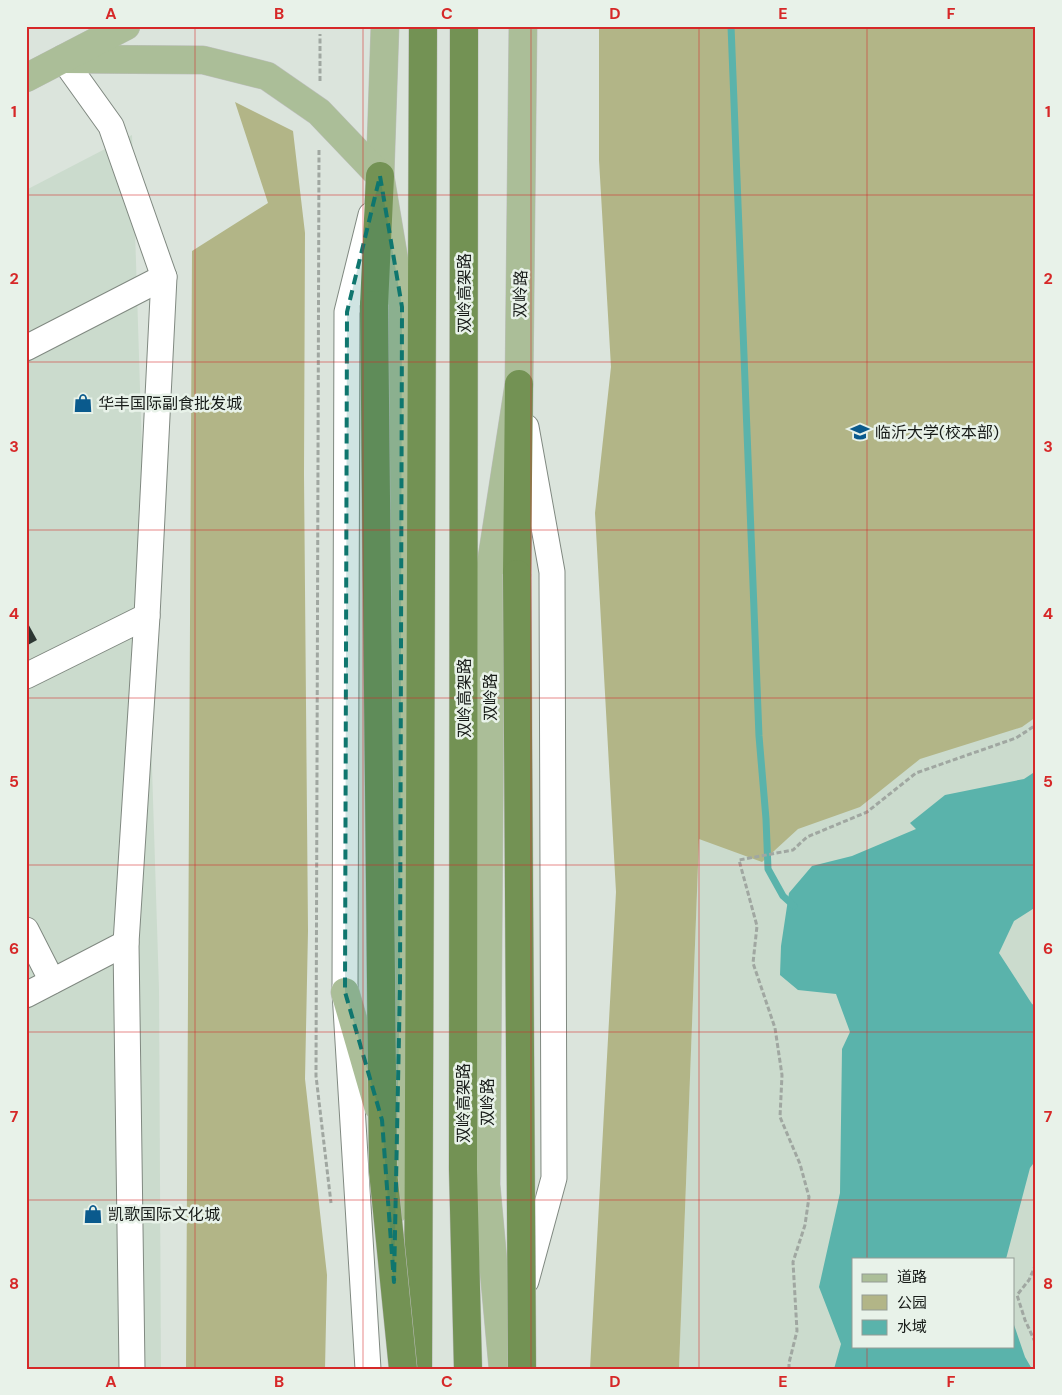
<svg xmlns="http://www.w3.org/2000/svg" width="1062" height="1395" font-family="'DM Sans','Noto Sans SC',sans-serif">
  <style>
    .built { fill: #cbdbcd; fill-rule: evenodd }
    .green { fill: #b2b587 }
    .water { fill: #5ab3ab }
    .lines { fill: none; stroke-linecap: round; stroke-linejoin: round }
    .stream { stroke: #5ab3ab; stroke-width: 7 }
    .building { fill: #2d3733 }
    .minor-casing { stroke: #808981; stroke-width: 27 }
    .major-casing { stroke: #bebfbe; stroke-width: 29 }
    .highway-casing { stroke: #bebfbe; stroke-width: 29 }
    .path { stroke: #a0a7a1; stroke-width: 3; stroke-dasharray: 5 2.5; stroke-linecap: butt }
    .minor { stroke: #fff; stroke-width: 25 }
    .major { stroke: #abbe98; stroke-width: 28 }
    .highway { stroke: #739254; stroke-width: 28 }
    .highway-bridge-casing { stroke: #bebfbe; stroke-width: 29; stroke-linecap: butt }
    .highway-bridge { stroke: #739254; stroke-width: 28 }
    .marked { fill: #0f766e; fill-opacity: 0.2; stroke: #0f766e; stroke-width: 4; stroke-dasharray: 10 6; stroke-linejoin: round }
    .grid { fill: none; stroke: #d62828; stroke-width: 1; stroke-opacity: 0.55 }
    .labels { text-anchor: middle; stroke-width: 5; stroke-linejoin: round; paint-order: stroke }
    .street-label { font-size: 16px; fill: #171b18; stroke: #e8f2e9 }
    .poi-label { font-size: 16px; fill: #171b18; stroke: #e8f2e9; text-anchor: start }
    .neatline { fill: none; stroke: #d62828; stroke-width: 2 }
    .grid-label { font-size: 16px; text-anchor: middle; font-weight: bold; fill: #d62828 }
  </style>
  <rect width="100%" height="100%" fill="#dbe4dc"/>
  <!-- built -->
  <g class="built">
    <path d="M1036 26V1369H679L699 838ZM853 1259H1013V1346H853Z"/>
    <polygon points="132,135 159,989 161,1369 26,1369 26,190"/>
  </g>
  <!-- green -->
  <g class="green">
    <polygon points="599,26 1036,26 1036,717 1022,727 920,759 860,807 798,829 762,862 699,839 679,1369 590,1369 616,892 595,513 611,367 599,160"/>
    <polygon points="235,102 293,131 305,233 304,475 308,931 305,1079 327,1275 325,1369 186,1369 192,251 268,203"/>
  </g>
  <!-- water -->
  <polygon class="water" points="1036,771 1036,907 1014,921 999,953 1032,1004 1036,1006 1036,1160 1030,1168 1006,1259 853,1259 853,1346 1013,1346 1013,1322 1025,1357 1032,1369 834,1369 841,1344 819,1287 840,1193 842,1049 850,1032 836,994 798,990 780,975 781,946 789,893 812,866 852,856 916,829 910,823 945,795 1024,779"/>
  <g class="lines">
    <!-- stream -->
    <polyline class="stream" points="731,26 759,736 766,819 768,869 783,896 794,906"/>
  </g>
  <!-- building -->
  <polygon class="building" points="26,620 37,640 26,646"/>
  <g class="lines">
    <!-- minor casing -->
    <g class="minor-casing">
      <g id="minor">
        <polyline points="63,59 111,126 164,277 147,616 126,943 132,1369"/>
        <polyline points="26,348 164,277"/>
        <polyline points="26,676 147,616"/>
        <polyline points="26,930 52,981"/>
        <polyline points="26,995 126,943"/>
        <polyline points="526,1281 554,1178 552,572 526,427"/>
        <polyline points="368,1369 345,992 347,312 371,215"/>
      </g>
    </g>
    <!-- major casing -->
    <g class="major-casing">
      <g id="major">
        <polyline points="385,26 380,176 402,307 400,985 396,1208"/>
        <polyline points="63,59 203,60 267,76 319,112 380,176"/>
        <polyline points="26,78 126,26"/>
        <polyline points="345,992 378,1106"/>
        <polyline points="503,1369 486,1185 491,564 519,384 523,26"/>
      </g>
    </g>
    <!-- highway casing -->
    <g class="highway-casing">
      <g id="highway">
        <polyline points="464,26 463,1169 468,1369"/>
        <polyline points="374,305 380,176"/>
        <polyline points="517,574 519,384"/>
        <polyline points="418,1369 423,26"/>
      </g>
    </g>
    <!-- path -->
    <g class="path">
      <polyline points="320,81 320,34"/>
      <polyline points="319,150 316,1076 331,1203"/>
      <polyline points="1036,1264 1029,1280 1017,1295 1025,1320 1036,1344"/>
      <polyline points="789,1369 789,1363 797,1331 793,1262 805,1225 809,1197 800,1164 780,1117 782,1075 775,1028 753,963 757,926 739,860 793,850 807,837 867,812 916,773 1016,738 1036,725"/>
    </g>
    <!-- minor -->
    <use href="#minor" class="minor"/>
    <!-- major -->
    <use href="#major" class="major"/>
    <!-- highway -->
    <use href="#highway" class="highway"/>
    <!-- highway-bridge casing -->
    <g class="highway-bridge-casing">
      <g id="highway-bridge">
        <polyline points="374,305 383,1171 403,1369"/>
        <polyline points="517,574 522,1369"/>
      </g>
    </g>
    <!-- highway-bridge -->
    <use href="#highway-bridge" class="highway-bridge"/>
  </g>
  <!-- marked area -->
  <path class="marked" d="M380 176 402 307 400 985 394 1282 382 1120 345 992 347 312Z"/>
  <!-- grid -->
  <path class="grid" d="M195 26V1369M363 26V1369M531 26V1369M699 26V1369M867 26V1259M26 195H1036M26 362H1036M26 530H1036M26 698H1036M26 865H1036M26 1032H1036M26 1200H1036M867 1346V1369"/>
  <!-- icons -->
  <defs>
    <g id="shop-bare" transform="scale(1.5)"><path d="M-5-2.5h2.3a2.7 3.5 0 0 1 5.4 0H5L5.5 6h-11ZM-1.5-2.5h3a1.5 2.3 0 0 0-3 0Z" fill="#0a5a8d" stroke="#e8f2e9" stroke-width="2.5" paint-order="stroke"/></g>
    <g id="university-bare" transform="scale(1.5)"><path d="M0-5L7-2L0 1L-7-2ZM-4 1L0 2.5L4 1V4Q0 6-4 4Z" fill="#0a5a8d" stroke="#e8f2e9" stroke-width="2.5" paint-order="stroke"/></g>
  </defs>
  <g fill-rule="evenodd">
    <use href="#shop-bare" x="83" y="403"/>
    <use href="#university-bare" x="860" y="432"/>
    <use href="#shop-bare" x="93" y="1214"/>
  </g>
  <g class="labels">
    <!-- street labels -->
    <g class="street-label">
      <text transform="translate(464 293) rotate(-90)" y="6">双岭高架路</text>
      <text transform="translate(520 294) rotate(-89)" y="6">双岭路</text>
      <text transform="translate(490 697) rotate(-90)" y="6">双岭路</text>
      <text transform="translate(464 698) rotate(-90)" y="6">双岭高架路</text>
      <text transform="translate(487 1102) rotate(-90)" y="6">双岭路</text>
      <text transform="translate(463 1103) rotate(-90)" y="6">双岭高架路</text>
    </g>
    <!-- poi labels -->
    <g class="poi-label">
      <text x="98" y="409">华丰国际副食批发城</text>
      <text x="875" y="438">临沂大学(校本部)</text>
      <text x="108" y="1220">凯歌国际文化城</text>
    </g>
  </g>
  <!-- border -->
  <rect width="1062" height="1395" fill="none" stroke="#e8f2e9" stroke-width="55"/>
  <!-- legend -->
  <rect x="852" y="1258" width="162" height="90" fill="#e8f2e9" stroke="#949c95"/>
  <rect x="862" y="1274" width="25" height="8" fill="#abbe98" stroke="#949c95"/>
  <text x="897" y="1282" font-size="15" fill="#171b18">道路</text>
  <rect x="862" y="1295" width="25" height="15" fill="#b2b587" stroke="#949c95"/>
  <text x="897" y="1308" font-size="15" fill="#171b18">公园</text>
  <rect x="862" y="1320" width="25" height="15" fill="#5ab3ab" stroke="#949c95"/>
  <text x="897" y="1332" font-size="15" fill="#171b18">水域</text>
  <rect x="28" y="28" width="1006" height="1340" class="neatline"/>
  <g class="grid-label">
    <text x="111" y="19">A</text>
    <text x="279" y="19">B</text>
    <text x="447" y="19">C</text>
    <text x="615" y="19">D</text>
    <text x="783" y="19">E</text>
    <text x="951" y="19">F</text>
    <text x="14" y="117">1</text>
    <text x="1048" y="117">1</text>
    <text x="14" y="284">2</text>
    <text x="1048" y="284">2</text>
    <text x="14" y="452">3</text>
    <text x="1048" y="452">3</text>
    <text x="14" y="619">4</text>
    <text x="1048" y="619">4</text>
    <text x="14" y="787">5</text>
    <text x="1048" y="787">5</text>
    <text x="14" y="954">6</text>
    <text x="1048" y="954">6</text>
    <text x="14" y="1122">7</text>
    <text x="1048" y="1122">7</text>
    <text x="14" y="1289">8</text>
    <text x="1048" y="1289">8</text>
    <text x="111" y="1387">A</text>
    <text x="279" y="1387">B</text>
    <text x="447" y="1387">C</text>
    <text x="615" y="1387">D</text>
    <text x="783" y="1387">E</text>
    <text x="951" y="1387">F</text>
  </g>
</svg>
